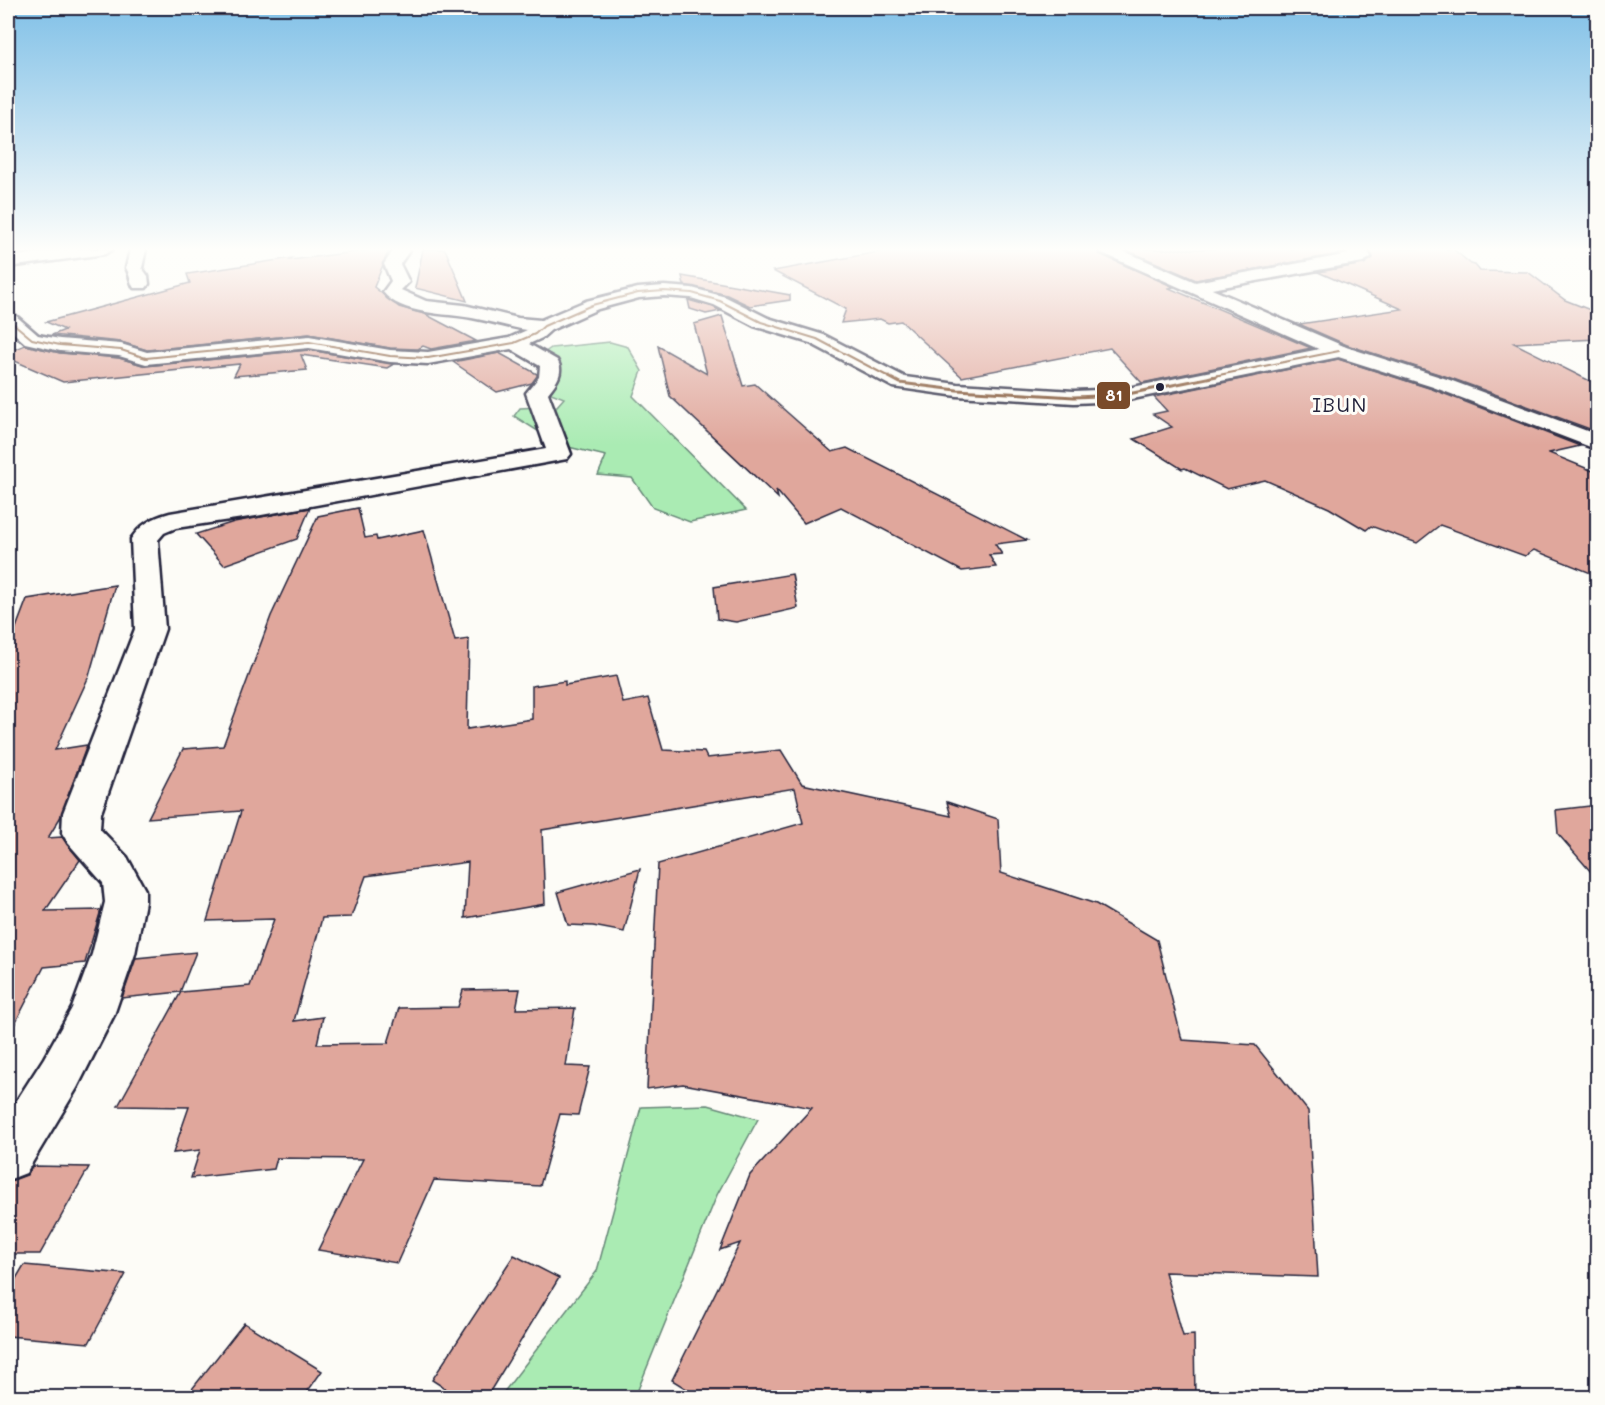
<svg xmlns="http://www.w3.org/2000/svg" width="1605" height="1405" font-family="Mali,sans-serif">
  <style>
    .green { fill: #aaebb3; stroke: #668677; stroke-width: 1.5 }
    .building { fill: #e0a79c; stroke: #22223b; stroke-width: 1.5 }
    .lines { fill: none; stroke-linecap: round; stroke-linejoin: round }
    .street-casing { stroke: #22223b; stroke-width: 5 }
    .secondary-casing { stroke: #22223b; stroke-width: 5 }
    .street { fill: #fdfcf7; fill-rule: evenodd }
    .secondary { fill: #fdfcf7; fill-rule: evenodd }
    .bus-1-far1-casing { stroke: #fdfcf7; stroke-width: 4.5 }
    .bus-1-casing { stroke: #fdfcf7; stroke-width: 6 }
    .bus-1-far1 { stroke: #7a4b2a; stroke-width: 2 }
    .bus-1 { stroke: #7a4b2a; stroke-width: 3 }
    .bus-dot { fill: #22223b; stroke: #fdfcf7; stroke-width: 2 }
    .labels { text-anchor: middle; stroke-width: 6; stroke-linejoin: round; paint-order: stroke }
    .far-quarter-label { font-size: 20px; letter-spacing: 1.5px; fill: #22223b; stroke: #fdfcf7 }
    .line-badge { stroke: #fdfcf7; stroke-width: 2 }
    .badge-label { font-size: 16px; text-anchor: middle; font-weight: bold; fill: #fff }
  </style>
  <rect width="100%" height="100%" fill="#fdfcf7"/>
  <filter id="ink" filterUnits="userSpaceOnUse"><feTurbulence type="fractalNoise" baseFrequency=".0167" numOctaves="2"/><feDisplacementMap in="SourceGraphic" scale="12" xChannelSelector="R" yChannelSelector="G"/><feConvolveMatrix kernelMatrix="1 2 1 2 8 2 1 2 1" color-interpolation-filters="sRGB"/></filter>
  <g filter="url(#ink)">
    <!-- green -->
    <g class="green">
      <polygon points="610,342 628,347 642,371 633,396 746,510 690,522 653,508 632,478 598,475 606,456 560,445 514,416 520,408 557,406 564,398 536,387 555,373 544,353 551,348"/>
      <polygon points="708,1105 758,1119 717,1195 635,1397 500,1397 597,1271 641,1107"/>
    </g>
    <!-- building -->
    <g class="building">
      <polygon points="380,249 389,250 374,287 399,307 425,314 476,341 431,349 423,346 418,349 390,348 309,334 147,350 121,342 52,335 65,330 46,322 190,283 187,274 292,258 290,260"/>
      <polygon points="423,249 445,249 467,301 415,288"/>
      <polygon points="895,249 1096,249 1099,254 1174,287 1169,288 1311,348 1142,383 1110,348 962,377 901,321 888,323 880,319 841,323 846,309 773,271"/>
      <polygon points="1124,249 1341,249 1344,253 1196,280"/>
      <polygon points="1367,249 1453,249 1471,264 1475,265 1480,271 1528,272 1565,300 1598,313 1598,339 1514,343 1598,385 1598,432 1448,377 1347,345 1299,324 1402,309 1318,272 1364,264 1373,258"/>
      <polygon points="682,276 790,295 790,300 750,306 727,295 684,285"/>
      <polygon points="688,300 713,307 721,311 706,314 690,309"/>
      <polygon points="722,316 743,386 755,384 832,452 847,448 1027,540 995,544 1002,554 989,555 996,567 962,571 841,507 804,523 776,490 778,498 670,396 658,346 707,374 694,324"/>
      <polygon points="25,345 60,353 119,358 146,366 309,350 394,364 387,368 301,355 307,370 234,376 240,364 63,382 8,358 8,352"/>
      <polygon points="499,353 537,374 537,376 532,383 497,392 453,362"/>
      <polygon points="1338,359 1432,389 1580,446 1549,453 1598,473 1598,576 1534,550 1525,556 1440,525 1417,543 1371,526 1366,530 1329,508 1265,480 1227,489 1185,468 1182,469 1134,439 1172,427 1153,414 1167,411 1154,397"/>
      <polygon points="310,508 297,539 224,565 196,534 234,522"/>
      <polygon points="358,508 365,538 376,536 377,540 424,530 455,641 469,639 467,729 532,719 532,686 565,681 565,685 616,676 623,703 648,698 663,750 704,752 707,758 781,750 802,784 951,816 947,802 998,819 1001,873 1096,904 1157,940 1182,1040 1255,1045 1308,1111 1318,1277 1165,1272 1183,1336 1194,1335 1195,1398 701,1398 672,1380 740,1243 720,1250 750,1175 812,1108 683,1084 647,1089 658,864 803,823 795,788 542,830 545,904 465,918 468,862 366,876 351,917 322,918 294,1021 323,1017 317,1044 388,1043 399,1008 458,1007 463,990 520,989 516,1009 575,1008 566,1066 590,1067 578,1115 560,1114 540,1186 434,1180 397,1263 318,1250 363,1159 277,1158 274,1169 191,1178 200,1150 173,1153 189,1107 118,1106 181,992 250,986 274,919 207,921 241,811 148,818 183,749 223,746 271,616 318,516"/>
      <polygon points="792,574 798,608 736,622 717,619 714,587"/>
      <polygon points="115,585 89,676 55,750 87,745 60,818 48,838 62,837 80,860 45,911 101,910 85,963 44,967 8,1037 8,649 27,599"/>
      <polygon points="1598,805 1598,880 1558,834 1556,810"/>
      <polygon points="640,869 624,932 593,926 568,925 558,892"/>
      <polygon points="196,952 180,992 122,998 136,958"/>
      <polygon points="33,1166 89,1167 40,1254 8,1254 8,1182 27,1175"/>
      <polygon points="514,1255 559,1278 486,1398 460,1398 432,1380"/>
      <polygon points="24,1265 126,1274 89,1343 8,1336 8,1292"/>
      <polygon points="244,1323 322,1371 303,1398 185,1398"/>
    </g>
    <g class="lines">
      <!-- street casing -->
      <g class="street-casing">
        <g id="street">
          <polygon points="71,249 113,249 105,254 8,267 8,257"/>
          <path d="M130 249H146L142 268 148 276 149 284 146 288H134C130 282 130 274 126 268Z"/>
          <path d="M391 249H407L409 251 400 264 409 282 401 290 426 301 464 305 518 318 541 320 586 301 638 288 664 286 692 288 726 297 768 318 824 335 905 377 957 384 1074 391 1123 389 1339 345 1346 347 1349 351 1346 355 1339 357 1123 401 1074 403 957 396 893 387 810 343 754 326 714 305 691 298 664 296 639 298 598 309 551 330 542 338 529 344 557 360C565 372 556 383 548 393L571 454 567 459 256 516 176 528 164 533 158 540 165 629 101 813 100 829 127 857 145 890V902L135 954 114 1015 77 1088 26 1173 8 1180V1114L44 1058 72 1008 92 954 105 902 103 883 68 843 62 833 63 813 135 629 131 539C141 524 152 518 170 513L546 449 526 393 539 377 540 366 511 349 428 364 390 362 309 348 146 364 119 356 60 351 25 343 8 328V314L15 315 38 335 60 339 121 344 147 352 309 336 390 350 428 352 509 338 527 330C508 327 490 321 472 318 447 313 400 315 383 292L391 281 384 264 393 251Z"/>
          <path d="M1343 249C1353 248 1367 246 1371 257L1363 262 1195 292 1189 291 1186 287 1189 283 1195 282 1349 254Z"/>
        </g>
      </g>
      <!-- secondary casing -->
      <g class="secondary-casing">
        <polygon id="secondary" points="1098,249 1119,249 1346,347 1447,379 1598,435 1598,450 1433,387 1332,355 1100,252"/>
      </g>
      <!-- street -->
      <use href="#street" class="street"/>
      <!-- secondary -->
      <use href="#secondary" class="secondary"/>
      <!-- bus-1-far1 casing -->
      <g class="bus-1-far1-casing">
        <g id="bus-1-far1">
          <polyline points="8,319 32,339 60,345 121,350 146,358 309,342 390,356 428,358 514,343 535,334 544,326 592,305 638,293 664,291 692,293 720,301 761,322 817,339 889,377"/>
          <polyline points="1209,377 1339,351"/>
        </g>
      </g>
      <!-- bus-1 casing -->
      <g class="bus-1-casing">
        <polyline id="bus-1" points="887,376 900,383 957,390 1074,397 1123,395 1217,376"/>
      </g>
      <!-- bus-1-far1 -->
      <use href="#bus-1-far1" class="bus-1-far1"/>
      <!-- bus-1 -->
      <use href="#bus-1" class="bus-1"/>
    </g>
  </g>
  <!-- sky -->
  <linearGradient id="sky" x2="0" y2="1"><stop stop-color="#80c0e7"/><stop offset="0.56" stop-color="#fefefb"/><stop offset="1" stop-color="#fefefb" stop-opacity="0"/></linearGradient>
  <rect width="1605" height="445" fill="url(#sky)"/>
  <!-- markers -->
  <circle class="bus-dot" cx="1160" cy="387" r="5"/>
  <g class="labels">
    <!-- far-quarter labels -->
    <g class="far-quarter-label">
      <text x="1340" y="412">IBUN</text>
    </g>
  </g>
  <rect class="line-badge" x="1096" y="381" width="35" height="29" rx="6" fill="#7a4b2a"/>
  <g class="badge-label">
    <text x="1114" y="401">81</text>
  </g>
  <!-- margin -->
  <rect width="1605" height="1405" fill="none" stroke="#fdfcf7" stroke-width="30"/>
  <rect x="15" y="15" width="1575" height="1375" fill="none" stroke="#22223b" stroke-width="2" filter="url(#ink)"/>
</svg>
